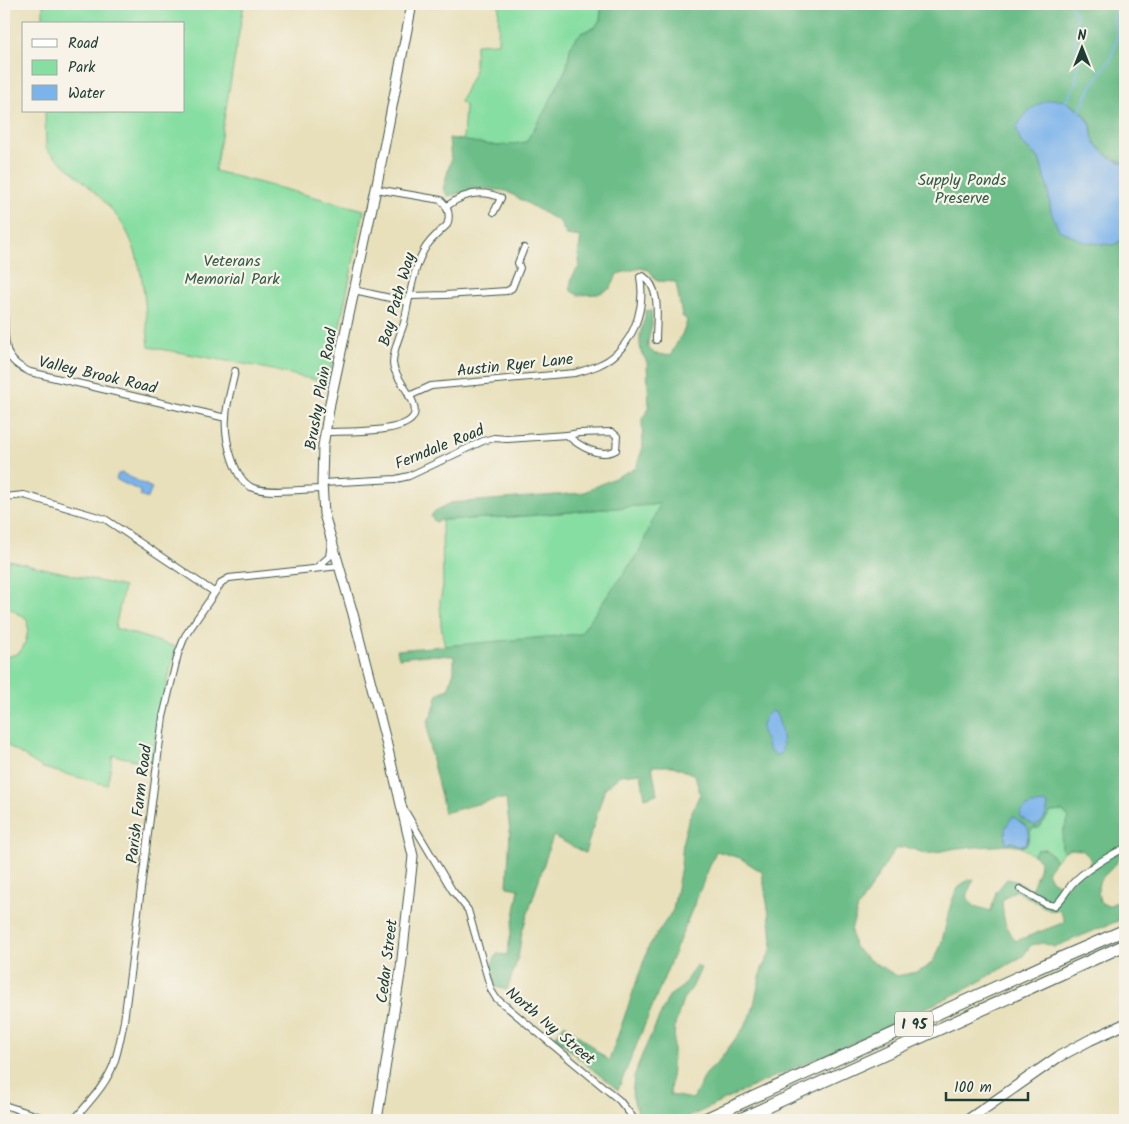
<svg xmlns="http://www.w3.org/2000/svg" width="1129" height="1124" font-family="Kalam,sans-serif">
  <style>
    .green { fill: #86dea2; stroke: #528e6b }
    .forest { fill: #6cbd88; stroke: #467d5e; fill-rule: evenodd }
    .water { fill: #7bb3eb; stroke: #4d7890 }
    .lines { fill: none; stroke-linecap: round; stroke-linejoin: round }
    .stream { stroke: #7bb3eb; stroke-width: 2 }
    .street-casing { stroke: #3d5548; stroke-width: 8 }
    .secondary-casing { stroke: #3d5548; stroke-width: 11 }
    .primary-casing { stroke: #3d5548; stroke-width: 12 }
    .highway-casing { stroke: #3d5548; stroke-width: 13 }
    .street { stroke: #fff; stroke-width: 6 }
    .secondary { stroke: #fff; stroke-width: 9 }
    .primary { stroke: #fff; stroke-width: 10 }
    .highway { stroke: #fff; stroke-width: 11 }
    .labels { text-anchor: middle; stroke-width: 4.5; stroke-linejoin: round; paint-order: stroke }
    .shield { fill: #f7f3e8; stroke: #60746a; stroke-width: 1 }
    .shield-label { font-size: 15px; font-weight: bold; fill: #1f3d34 }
    .park-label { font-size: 16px; fill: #345d4a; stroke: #f7f3e8 }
    .street-label { font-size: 16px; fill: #1f3d34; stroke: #f7f3e8 }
  </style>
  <rect width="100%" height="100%" fill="#f7f3e8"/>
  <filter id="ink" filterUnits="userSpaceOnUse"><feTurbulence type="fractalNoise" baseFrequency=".02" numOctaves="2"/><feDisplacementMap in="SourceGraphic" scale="10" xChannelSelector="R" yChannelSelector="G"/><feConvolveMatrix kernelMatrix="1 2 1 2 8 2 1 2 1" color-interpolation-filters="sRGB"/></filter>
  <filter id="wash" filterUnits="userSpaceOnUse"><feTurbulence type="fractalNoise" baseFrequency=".0096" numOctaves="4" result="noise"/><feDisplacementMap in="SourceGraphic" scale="20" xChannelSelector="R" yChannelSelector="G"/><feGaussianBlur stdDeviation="1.12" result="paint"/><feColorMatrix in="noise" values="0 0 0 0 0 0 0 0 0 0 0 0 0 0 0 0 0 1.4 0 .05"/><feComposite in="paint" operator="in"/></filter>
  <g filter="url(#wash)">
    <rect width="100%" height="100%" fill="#e8e0bb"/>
    <!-- green -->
    <g class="green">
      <path d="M43 4H244L215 171 364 210 328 383 255 366 149 347C145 310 145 268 128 234 113 203 72 172 46 149L45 111H184V24H43Z"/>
      <polygon points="499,4 602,4 600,20 595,27 581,33 571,44 567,67 547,107 526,143 498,146 463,141 465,105 460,102 474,72 476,44 498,43"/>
      <polygon points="661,504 639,552 580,634 445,647 441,625 440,601 443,586 442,520 513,517"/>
      <path d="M9 560 124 587 115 628 176 647 159 715 152 764 113 755 107 785 43 768 5 744 4 742V658L19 653C27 643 29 632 27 619L4 605V593Z"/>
      <polygon points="1062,811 1069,818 1064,829 1062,850 1063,852 1056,860 1046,849 1037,850 1033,855 1021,847 1027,844 1030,831 1034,828 1039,828 1051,812"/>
    </g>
    <!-- forest -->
    <path class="forest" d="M602 4H1125V164C1115 158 1103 155 1095 144 1091 138 1093 132 1091 125 1088 114 1074 107 1065 101L1021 143 1039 158 1048 190 1051 212 1113 245 1125 239V854C1120 856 1118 861 1115 865 1100 881 1095 879 1100 902L1108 906 1125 898V918L1054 947 1043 943 1031 945 1023 956 972 986 842 1048 762 1082 687 1118 681 1120H644L636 1109 632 1094 634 1077 642 1055 669 996 682 987 696 965 701 968 692 988 683 999 675 1025 670 1095 693 1099 706 1074 718 1062 745 1026 753 1009 762 969 772 948 771 927 762 872 740 858 716 851 618 1090 582 1061 555 1037 565 1024 609 1061 649 946 673 910 681 866 683 840 689 818 700 794 695 775 673 766H652L657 794 645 798 641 773 621 775 605 788 585 853 553 836 522 932 518 958 507 990 496 987 490 968 497 954 507 955 519 889 507 887 510 831 506 799H496L444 813C440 783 427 754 428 724 428 719 432 714 434 709 437 699 435 691 448 690L454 671V656L426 655 399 658 397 650 580 634 639 552 660 504 513 517 442 520 435 522 431 516 435 511 451 503 582 493 636 468 643 447 642 419 649 409 647 362 641 352 640 344V334L645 318V310L651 311 652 325 648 341V348L655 354 671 355C676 342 685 333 687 320L682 316 676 282 657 281 649 270 640 268 617 274 611 288 598 294 578 295 571 291C569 281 573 274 580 266L578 255 581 237 566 235 560 222 506 191 481 188 448 196 443 189 451 160 449 138 498 146 526 142 547 107 567 67 571 44 581 33 595 27 600 20ZM1062 811 1069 818C1064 829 1059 840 1063 852L1069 849 1082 850 1091 859 1089 867 1080 872 1064 888 1051 880 1047 872 1056 860 1046 849 1037 850 1033 855 1040 860 1039 870 1031 890 1015 881 1007 879 996 892 991 911 974 906 966 896 974 879C939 883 954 952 924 969 917 973 905 974 897 976L868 959 854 947 851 930 858 908 895 849 906 847 927 854 957 848 1011 845 1021 847 1027 844 1031 830 1034 828H1039L1051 812ZM1016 890 1049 910 1060 911 1065 922 1016 941C1004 929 1003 916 1002 900Z"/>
    <!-- water -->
    <g class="water">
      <path d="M1051 99 1065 101 1084 114 1091 125 1092 135 1095 144 1112 159 1125 164V239L1113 245 1084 242 1059 230 1051 212 1048 190 1039 158 1021 143 1016 128C1026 111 1033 106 1051 99Z"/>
      <polygon points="122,473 152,488 148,498 144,498 140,495 140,491 119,481 116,479 118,474"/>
      <path d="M772 711 775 712C781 723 784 740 782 752L777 756 768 749C768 738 757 732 764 720 766 715 768 713 772 711Z"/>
      <path d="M1043 803 1048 805C1047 815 1044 822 1035 826L1020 817C1021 806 1034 804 1043 803Z"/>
      <polygon points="1012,817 1014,817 1028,828 1029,833 1026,844 1019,845 1012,842 1006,844 1005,828"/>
    </g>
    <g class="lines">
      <!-- stream -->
      <g class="stream">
        <polyline points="1066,101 1076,83 1078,62 1075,36 1077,25 1076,15 1070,4"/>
        <polyline points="1079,113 1091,86 1111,59 1117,38 1113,16 1116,4"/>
      </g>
    </g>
  </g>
  <g filter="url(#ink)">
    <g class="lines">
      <!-- street casing -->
      <g class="street-casing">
        <g id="street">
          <path d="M447 206C463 194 482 189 501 198L494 212"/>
          <path d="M4 286C5 304 2 340 9 355 14 364 22 368 30 372L226 418"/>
          <polyline points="354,290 408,302"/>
          <polyline points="411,296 445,295 507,291 512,288 520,268 518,263 524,248"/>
          <path d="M235 371C232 386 227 401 226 416 224 436 233 480 253 488 269 494 305 489 322 489"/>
          <path d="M409 396 431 386 575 373C590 369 606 364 617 353 637 333 645 304 640 277L643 276C662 288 656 320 656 340"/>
          <path d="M325 432C343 431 402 434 413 417 422 402 394 380 393 363 393 349 400 336 404 323 409 301 413 269 424 250 430 239 439 233 447 225 451 215 448 207 441 200L376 189"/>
          <path d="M612 432 617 436 616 450C600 459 579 446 567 435L579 433Z"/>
          <polyline points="322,483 396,479 409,476 483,441 494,438 507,439 567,435"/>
          <polyline points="4,497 24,495 105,519 214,592"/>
          <polyline points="316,568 329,557 331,542"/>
          <polyline points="405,811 452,890 468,910 491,990 496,998 619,1100 635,1120"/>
          <path d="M1020 889 1046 904 1054 906C1062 901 1066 891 1072 884 1082 872 1110 855 1125 848"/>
          <polyline points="4,1105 50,1120"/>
          <path d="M74 1120C88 1103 107 1084 114 1063 119 1049 121 1035 124 1021L163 717 178 654 185 636 222 582 229 578 340 566"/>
        </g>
      </g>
      <!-- secondary casing -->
      <g class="secondary-casing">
        <polyline id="secondary" points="377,1120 401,968 413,856 386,741 353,614 324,514 322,483 323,446 330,403 376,189 412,4"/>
      </g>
      <!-- primary casing -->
      <g class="primary-casing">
        <polyline id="primary" points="968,1120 1058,1057 1090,1040 1125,1024"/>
      </g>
      <!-- highway casing -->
      <g class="highway-casing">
        <g id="highway">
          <polyline points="703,1120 1049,963 1125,930"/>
          <polyline points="738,1120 1125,945"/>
        </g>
      </g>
      <!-- street -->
      <use href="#street" class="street"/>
      <!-- secondary -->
      <use href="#secondary" class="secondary"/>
      <!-- primary -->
      <use href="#primary" class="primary"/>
      <!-- highway -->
      <use href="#highway" class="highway"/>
    </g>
  </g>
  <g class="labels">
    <!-- shield labels -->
    <rect class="shield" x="895" y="1011.5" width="38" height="25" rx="4"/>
    <g class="shield-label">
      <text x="914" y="1029">I 95</text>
    </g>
    <!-- park labels -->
    <g class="park-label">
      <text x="962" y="185">Supply Ponds<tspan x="962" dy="18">Preserve</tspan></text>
      <text x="232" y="266">Veterans<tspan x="232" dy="18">Memorial Park</tspan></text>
    </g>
    <!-- street labels -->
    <g class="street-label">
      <text transform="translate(396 299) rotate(-74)" y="6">Bay Path Way</text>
      <text transform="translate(515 364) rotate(-6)" y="6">Austin Ryer Lane</text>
      <text transform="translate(98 374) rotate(13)" y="6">Valley Brook Road</text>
      <text transform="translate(320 389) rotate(-80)" y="6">Brushy Plain Road</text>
      <text transform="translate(439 446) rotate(-22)" y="6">Ferndale Road</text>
      <text transform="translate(138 804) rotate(-83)" y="6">Parish Farm Road</text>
      <text transform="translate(386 961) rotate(-83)" y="6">Cedar Street</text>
      <text transform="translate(551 1025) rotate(40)" y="6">North Ivy Street</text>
    </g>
  </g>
  <!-- margin -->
  <rect width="1129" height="1124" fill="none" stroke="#f7f3e8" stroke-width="20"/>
  <!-- legend -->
  <rect x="22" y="22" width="162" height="90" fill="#f7f3e8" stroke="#a1aaa0"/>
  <rect x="32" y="39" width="25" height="8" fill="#ffffff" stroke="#a1aaa0"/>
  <text x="68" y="48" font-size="15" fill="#1f3d34">Road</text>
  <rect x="32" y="60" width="25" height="15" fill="#86dea2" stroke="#a1aaa0"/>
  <text x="68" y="72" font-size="15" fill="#1f3d34">Park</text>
  <rect x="32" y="85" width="25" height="15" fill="#7bb3eb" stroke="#a1aaa0"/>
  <text x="68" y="98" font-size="15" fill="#1f3d34">Water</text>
  <!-- north arrow -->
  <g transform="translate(1082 48)" stroke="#f7f3e8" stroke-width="4" paint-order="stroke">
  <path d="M0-4L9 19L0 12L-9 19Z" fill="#1f3d34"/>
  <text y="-8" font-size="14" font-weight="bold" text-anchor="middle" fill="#1f3d34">N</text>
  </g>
  <!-- scale -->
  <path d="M946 1092v8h82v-8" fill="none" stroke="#1f3d34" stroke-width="2.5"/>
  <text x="954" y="1092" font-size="15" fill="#1f3d34" stroke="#f7f3e8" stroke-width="4" paint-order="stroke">100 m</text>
</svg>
